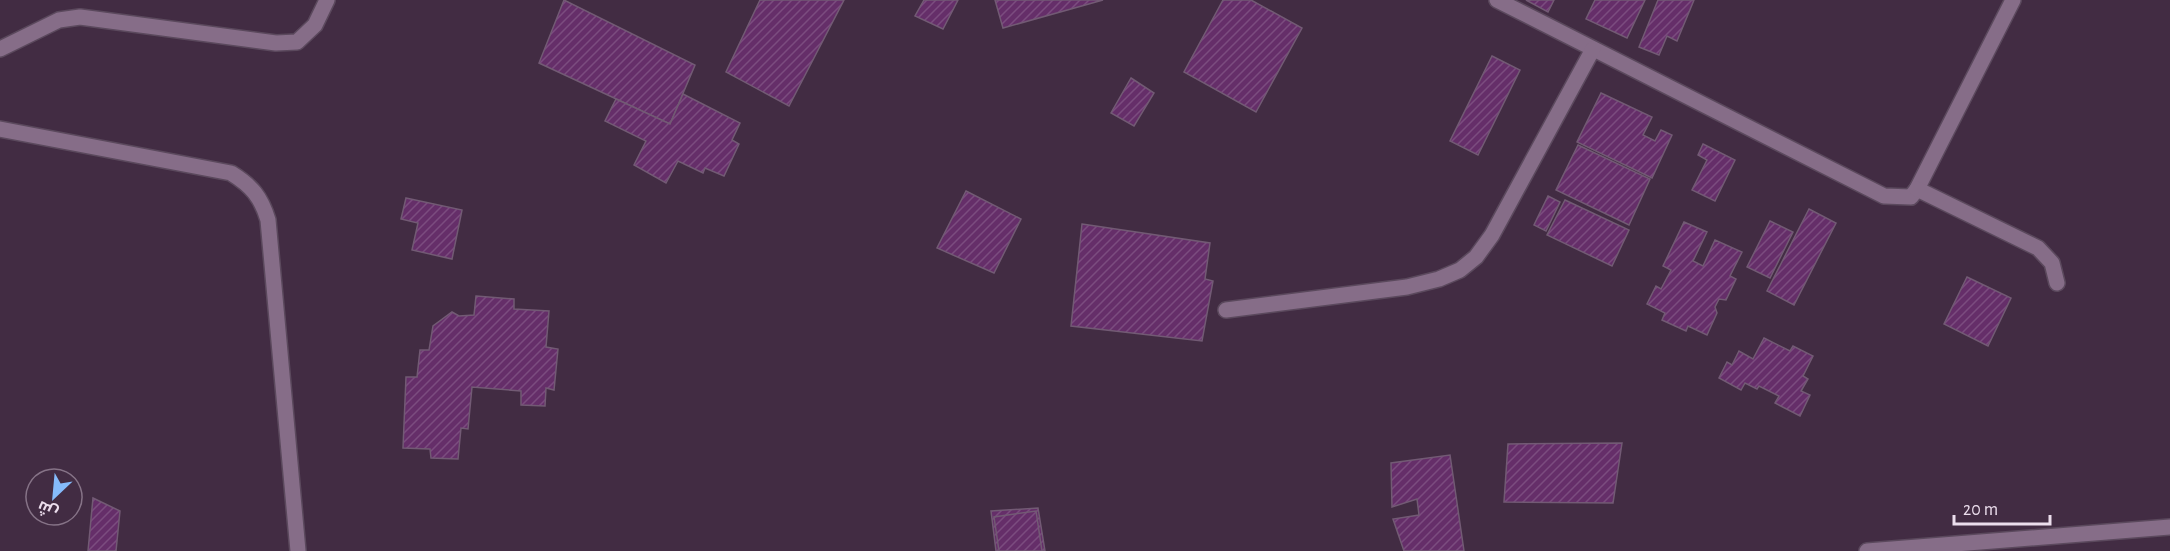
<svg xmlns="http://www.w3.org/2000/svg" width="2170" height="551" font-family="'Alegreya Sans',Cairo,sans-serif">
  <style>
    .building { fill: url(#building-hatch); stroke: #725a74; stroke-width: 1.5 }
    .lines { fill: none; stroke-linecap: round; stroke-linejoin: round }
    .street-casing { stroke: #5b495d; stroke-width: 18 }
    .street { stroke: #866d88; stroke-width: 15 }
  </style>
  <defs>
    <pattern id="building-hatch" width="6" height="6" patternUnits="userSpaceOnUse" patternTransform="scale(1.5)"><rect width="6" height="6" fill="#652e69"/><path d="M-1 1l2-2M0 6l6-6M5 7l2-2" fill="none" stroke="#7b4c7f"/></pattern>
  </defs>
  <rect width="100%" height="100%" fill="#422c43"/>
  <!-- building -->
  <g class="building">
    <polygon points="564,0 695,65 670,124 539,63"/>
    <polygon points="760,0 844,0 789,106 726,72"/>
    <polygon points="924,0 958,0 943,29 915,16"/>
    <polygon points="995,0 1103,0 1003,28"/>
    <polygon points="1223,0 1251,0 1302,28 1256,112 1184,72"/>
    <polygon points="1526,0 1554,0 1548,12"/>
    <polygon points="1595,0 1645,0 1627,38 1586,19"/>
    <polygon points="1658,0 1694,0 1677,41 1667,36 1659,55 1639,47"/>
    <polygon points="1492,56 1520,70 1478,155 1450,141"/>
    <polygon points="1131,78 1154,93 1134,126 1111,113"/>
    <polygon points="1601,93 1652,117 1643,135 1655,141 1661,130 1672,135 1652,178 1577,142"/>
    <polygon points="683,94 740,123 732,140 739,144 724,176 705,168 703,173 678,161 666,183 634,165 646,141 605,121 616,99 670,124"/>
    <polygon points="1703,144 1735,160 1715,201 1692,190 1707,160 1698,155"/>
    <polygon points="1578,145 1650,179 1629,225 1556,190"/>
    <polygon points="966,191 1021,219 994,273 937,248"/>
    <polygon points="1548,196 1560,202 1546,231 1534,225"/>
    <polygon points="406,198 462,210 452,259 412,250 418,223 401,219"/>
    <polygon points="1565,200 1629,230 1612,266 1547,235"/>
    <polygon points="1809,209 1836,223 1794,305 1767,291"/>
    <polygon points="1770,221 1793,232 1770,278 1747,267"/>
    <polygon points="1684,222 1707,232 1693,261 1703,266 1715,240 1742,252 1730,276 1736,279 1726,300 1719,299 1715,307 1717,313 1707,335 1688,326 1686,331 1662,320 1665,313 1647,304 1656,286 1661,289 1671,270 1663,266"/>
    <polygon points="1082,224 1210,243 1205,279 1213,281 1202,341 1071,326"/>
    <polygon points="1967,277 2011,298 1988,346 1944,324"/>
    <polygon points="476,296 514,299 514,309 549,311 546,347 558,349 554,390 546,388 545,406 521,405 521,391 472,387 468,429 461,428 458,459 431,458 430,449 403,448 406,377 417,377 420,350 429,350 433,326 452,312 459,316 474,315"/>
    <polygon points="1764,338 1790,351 1793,346 1813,356 1803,376 1808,379 1801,391 1810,395 1800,416 1775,403 1779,396 1759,386 1757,389 1745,383 1741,390 1719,378 1727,362 1732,365 1739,351 1753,359"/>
    <polygon points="1622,443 1613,503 1504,502 1508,444"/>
    <polygon points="1450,455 1464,551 1404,551 1393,519 1419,515 1417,499 1392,507 1391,463"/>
    <polygon points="93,498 120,511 116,551 88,551"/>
    <polygon points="1038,508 1045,551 996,551 991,511"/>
    <polygon points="1036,511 1042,551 999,551 994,517"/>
  </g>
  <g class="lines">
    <!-- street casing -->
    <g class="street-casing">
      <g id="street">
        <polyline points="1497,0 1884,196 1911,197 1917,189 2013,0"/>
        <polyline points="0,49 59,20 80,17 276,43 297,42 315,25 327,0"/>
        <path d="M0 129 231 173C252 186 261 197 268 220L298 551"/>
        <polyline points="1917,189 2038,248 2052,263 2057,283"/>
        <polyline points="1226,310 1407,287 1439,279 1460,270 1476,257 1492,235 1593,49"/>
        <polyline points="1867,551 2170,527"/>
      </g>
    </g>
    <!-- street -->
    <use href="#street" class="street"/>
  </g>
  <!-- north arrow -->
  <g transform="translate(54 497) rotate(206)"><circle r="28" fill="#422c43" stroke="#867387" stroke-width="1.5"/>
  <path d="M0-4.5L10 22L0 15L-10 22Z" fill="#85bbfb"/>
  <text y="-9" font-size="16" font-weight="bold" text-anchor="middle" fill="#ecdeed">ش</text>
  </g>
  <!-- scale -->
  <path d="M1954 515v9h96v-9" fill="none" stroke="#ecdeed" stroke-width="3"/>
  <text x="1963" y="515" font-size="18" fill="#ecdeed" stroke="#422c43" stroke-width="4.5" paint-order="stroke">20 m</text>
</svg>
